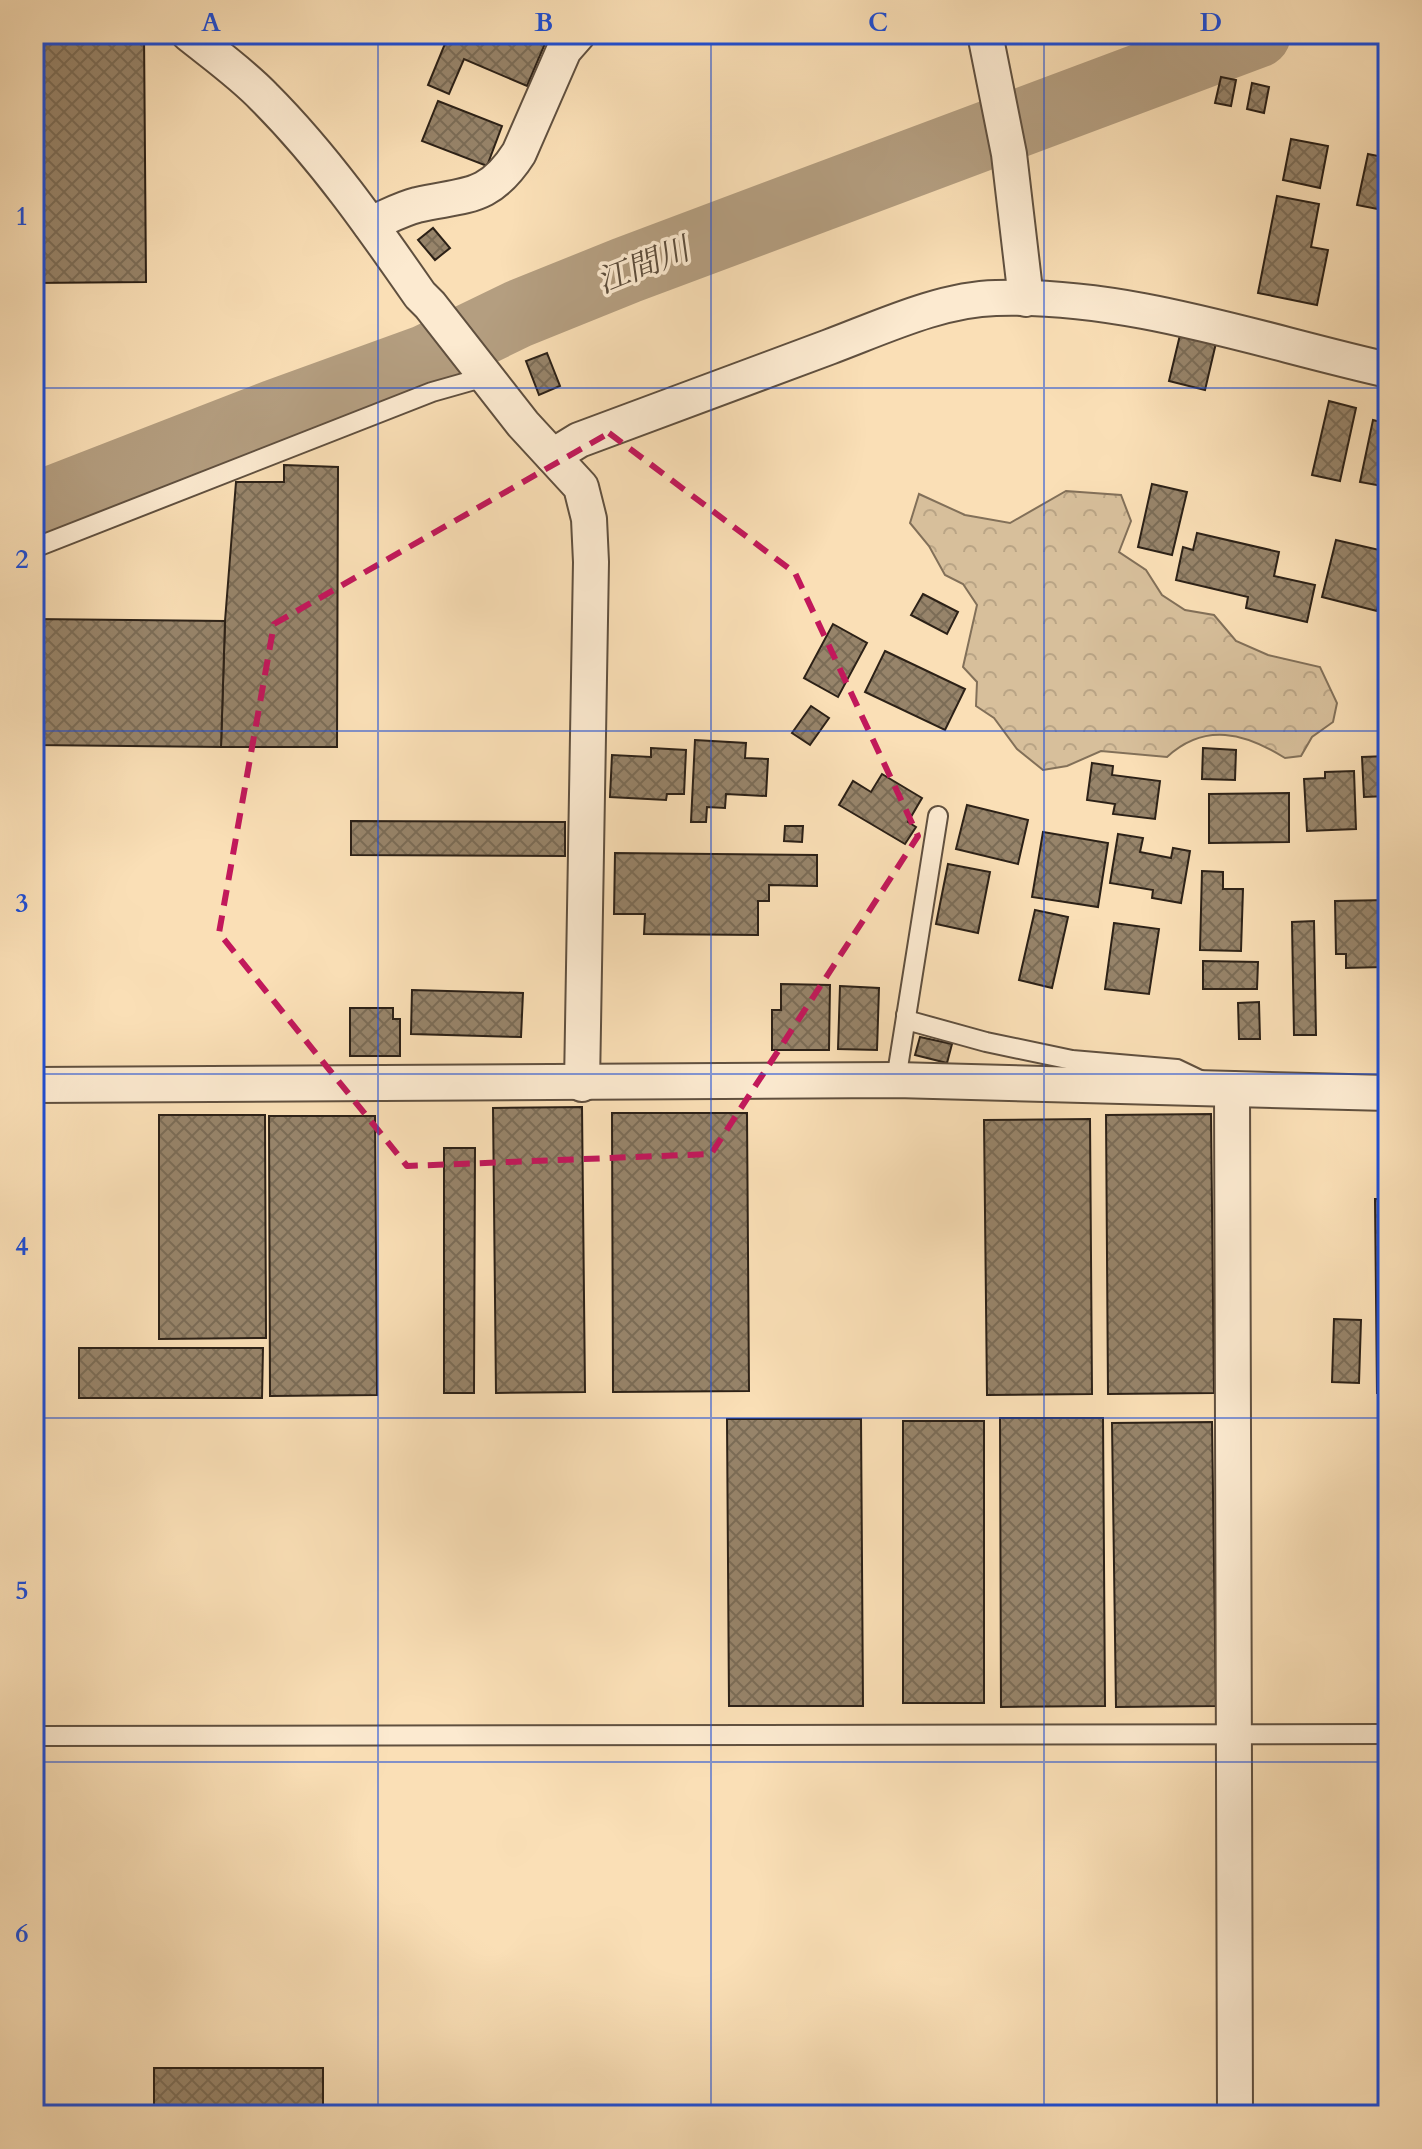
<svg xmlns="http://www.w3.org/2000/svg" width="1422" height="2149" font-family="Cardo,'Noto Serif JP',serif">
  <style>
    .forest { fill: url(#forest-crowns); stroke: #827059; stroke-width: 2 }
    .lines { fill: none; stroke-linecap: round; stroke-linejoin: round }
    .river { stroke: #b49e80; stroke-width: 68 }
    .building { fill: url(#building-cross-hatch); stroke: #2c2117; stroke-width: 2 }
    .service-casing { stroke: #60503f; stroke-width: 22 }
    .minor-casing { stroke: #60503f; stroke-width: 38 }
    .service { stroke: #fcead0; stroke-width: 18 }
    .minor { stroke: #fcead0; stroke-width: 34 }
    .marked { fill: none; stroke: #c2185b; stroke-width: 6; stroke-dasharray: 16 10; stroke-linejoin: round }
    .grid { fill: none; stroke: #1d4ed8; stroke-width: 2; stroke-opacity: 0.55 }
    .labels { text-anchor: middle; stroke-width: 7; stroke-linejoin: round; paint-order: stroke }
    .water-label { font-size: 32px; font-style: italic; fill: #5c4d3c; stroke: #fcead0 }
    .neatline { fill: none; stroke: #1d4ed8; stroke-width: 3 }
    .grid-label { font-size: 26px; text-anchor: middle; font-weight: bold; fill: #1d4ed8 }
  </style>
  <defs>
    <pattern id="forest-crowns" width="20" height="18" patternUnits="userSpaceOnUse" patternTransform="scale(2)"><rect width="20" height="18" fill="#d7bf9b"/><path d="M2 6a3 3 0 1 1 6 0M12 15a3 3 0 1 1 6 0" fill="none" stroke="#b9a485"/></pattern>
    <pattern id="building-cross-hatch" width="8" height="8" patternUnits="userSpaceOnUse" patternTransform="scale(2)"><rect width="8" height="8" fill="#97846a"/><path d="M0 0l8 8M0 8l8-8" fill="none" stroke="#7b6c56"/></pattern>
  </defs>
  <rect width="100%" height="100%" fill="#fadfb6"/>
  <filter id="stains"><feTurbulence type="fractalNoise" baseFrequency=".0025" numOctaves="4"/><feColorMatrix values="0 0 0 0 .2 0 0 0 0 .09 0 0 0 0 .02 0 0 0 .5 -.17"/></filter>
  <radialGradient id="worn" r=".72"><stop offset=".6" stop-color="#630" stop-opacity="0"/><stop offset="1" stop-color="#630" stop-opacity=".3"/></radialGradient>
  <!-- forest -->
  <path class="forest" d="M1066 491 1121 495 1131 521 1119 552 1146 570 1162 595 1185 610 1214 615 1236 641 1268 655 1320 667 1337 703 1333 722 1312 737 1301 756 1285 758C1245 733 1205 722 1167 757L1101 751 1067 766 1043 770 1017 749 994 718 976 706 977 682 963 667 977 605 963 584 945 575 929 546 910 523 919 494 965 515 1010 523Z"/>
  <g class="lines">
    <!-- river -->
    <polyline class="river" points="34,507 276,413 425,359 518,314 627,270 1257,34"/>
  </g>
  <!-- building -->
  <g class="building">
    <polygon points="34,34 144,34 146,282 34,283"/>
    <polygon points="449,34 536,34 547,39 527,86 464,59 449,94 428,85"/>
    <polygon points="1221,77 1236,80 1231,106 1215,103"/>
    <polygon points="1252,83 1269,87 1264,113 1247,109"/>
    <polygon points="438,101 502,126 487,166 422,141"/>
    <polygon points="1291,139 1328,146 1320,188 1283,180"/>
    <polygon points="1368,154 1388,158 1388,211 1357,205"/>
    <polygon points="1277,196 1319,204 1311,247 1328,250 1317,305 1258,293"/>
    <polygon points="433,228 450,248 435,260 418,240"/>
    <polygon points="1180,335 1216,343 1205,390 1169,381"/>
    <polygon points="547,353 560,386 539,395 526,361"/>
    <polygon points="1329,401 1356,408 1340,481 1312,475"/>
    <polygon points="1373,420 1388,424 1388,487 1360,482"/>
    <polygon points="284,465 338,467 337,747 221,747 225,621 236,482 284,482"/>
    <polygon points="1152,484 1187,492 1172,555 1138,547"/>
    <polygon points="1197,533 1279,552 1274,576 1315,585 1307,622 1246,608 1248,597 1176,580 1183,547 1193,550"/>
    <polygon points="1336,540 1388,552 1388,565 1377,611 1322,597"/>
    <polygon points="923,594 958,612 947,634 911,615"/>
    <polygon points="34,619 225,621 221,747 34,745"/>
    <polygon points="833,624 867,643 838,697 804,678"/>
    <polygon points="885,651 965,689 945,730 865,692"/>
    <polygon points="811,706 829,718 810,745 792,733"/>
    <polygon points="695,740 746,743 745,758 768,759 766,796 726,794 725,808 707,807 706,822 691,822"/>
    <polygon points="651,748 686,750 684,794 667,794 666,800 610,797 612,755 651,757"/>
    <polygon points="1203,748 1236,750 1235,780 1202,779"/>
    <polygon points="1388,756 1388,796 1364,797 1362,757"/>
    <polygon points="1092,763 1113,766 1112,775 1160,781 1155,819 1113,814 1115,804 1087,800"/>
    <polygon points="1354,771 1356,829 1307,831 1304,779 1325,778 1325,772"/>
    <polygon points="882,774 922,798 908,822 916,827 905,844 839,805 853,781 871,792"/>
    <polygon points="1289,793 1289,842 1209,843 1209,794"/>
    <polygon points="967,805 1028,820 1018,864 956,849"/>
    <polygon points="351,821 565,822 565,856 351,855"/>
    <polygon points="785,826 803,826 802,842 784,841"/>
    <polygon points="1043,832 1108,843 1098,907 1032,897"/>
    <polygon points="1118,834 1143,838 1140,852 1171,858 1173,848 1190,851 1181,903 1152,898 1153,890 1110,883"/>
    <polygon points="615,853 817,855 817,886 769,885 769,901 758,901 758,935 644,934 645,914 614,914"/>
    <polygon points="948,864 990,872 978,933 936,924"/>
    <polygon points="1202,871 1223,872 1223,889 1243,889 1241,951 1200,950"/>
    <polygon points="1388,900 1388,960 1383,960 1383,967 1346,968 1346,954 1336,954 1335,901"/>
    <polygon points="1035,910 1068,917 1052,988 1019,980"/>
    <polygon points="1314,921 1316,1035 1294,1035 1292,922"/>
    <polygon points="1114,923 1159,929 1149,994 1105,989"/>
    <polygon points="1203,961 1258,962 1257,989 1203,989"/>
    <polygon points="781,984 830,985 829,1050 772,1050 772,1010 781,1010"/>
    <polygon points="840,986 879,988 877,1050 838,1049"/>
    <polygon points="412,990 523,993 521,1037 411,1034"/>
    <polygon points="1259,1002 1260,1039 1239,1039 1238,1003"/>
    <polygon points="350,1008 393,1008 393,1019 400,1019 400,1056 350,1056"/>
    <polygon points="920,1037 952,1044 947,1063 915,1055"/>
    <polygon points="582,1107 585,1392 496,1393 493,1108"/>
    <polygon points="612,1113 747,1113 749,1391 613,1392"/>
    <polygon points="1211,1114 1214,1393 1108,1394 1106,1115"/>
    <polygon points="159,1115 265,1115 266,1338 159,1339"/>
    <polygon points="269,1116 375,1116 377,1395 270,1396"/>
    <polygon points="1090,1119 1092,1394 987,1395 984,1120"/>
    <polygon points="444,1148 475,1148 474,1393 444,1393"/>
    <polygon points="1375,1199 1388,1199 1388,1393 1377,1393"/>
    <polygon points="1334,1319 1361,1320 1359,1383 1332,1382"/>
    <polygon points="79,1348 263,1348 262,1398 79,1398"/>
    <polygon points="1000,1418 1103,1418 1105,1706 1001,1707"/>
    <polygon points="727,1419 861,1419 863,1706 729,1706"/>
    <rect x="903" y="1421" width="81" height="282"/>
    <polygon points="1212,1422 1216,1706 1116,1707 1112,1423"/>
    <rect x="154" y="2068" width="169" height="47"/>
  </g>
  <g class="lines">
    <!-- service casing -->
    <g class="service-casing">
      <g id="service">
        <polyline points="34,548 432,392 485,377"/>
        <polyline points="906,1015 910,1021 986,1042 1072,1060 1177,1069 1200,1080"/>
        <polyline points="896,1080 938,816"/>
        <polyline points="34,1736 1388,1734"/>
      </g>
    </g>
    <!-- minor casing -->
    <g class="minor-casing">
      <g id="minor">
        <path d="M189 34C214 54 242 74 264 97 324 157 372 226 420 295L430 305 523 424 581 487 589 519 591 562 582 1084"/>
        <polyline points="985,34 1009,154 1026,299"/>
        <path d="M370 224C385 218 401 209 417 205 466 194 489 200 519 153L564 50 578 34"/>
        <path d="M553 456 579 440C662 409 745 378 829 347 880 328 941 299 996 298 1130 294 1259 341 1388 370"/>
        <polyline points="34,1085 896,1080 1388,1093"/>
        <polyline points="1232,1089 1235,2115"/>
      </g>
    </g>
    <!-- service -->
    <use href="#service" class="service"/>
    <!-- minor -->
    <use href="#minor" class="minor"/>
  </g>
  <!-- marked area -->
  <path class="marked" d="M609 433 795 573 918 836 711 1154 407 1166 219 933 274 624Z"/>
  <!-- grid -->
  <path class="grid" d="M378 34V2115M711 34V2115M1044 34V2115M34 388H1388M34 731H1388M34 1074H1388M34 1418H1388M34 1762H1388"/>
  <g class="labels">
    <!-- water labels -->
    <g class="water-label">
      <text transform="translate(643 265) rotate(-22)" y="11">江間川</text>
    </g>
  </g>
  <!-- margin -->
  <rect width="1422" height="2149" fill="none" stroke="#fadfb6" stroke-width="88"/>
  <rect x="44" y="44" width="1334" height="2061" class="neatline"/>
  <g class="grid-label">
    <text x="211" y="31">A</text>
    <text x="544" y="31">B</text>
    <text x="878" y="31">C</text>
    <text x="1211" y="31">D</text>
    <text x="22" y="225">1</text>
    <text x="22" y="568">2</text>
    <text x="22" y="912">3</text>
    <text x="22" y="1255">4</text>
    <text x="22" y="1599">5</text>
    <text x="22" y="1942">6</text>
  </g>
  <rect width="100%" height="100%" filter="url(#stains)"/>
  <rect width="100%" height="100%" fill="url(#worn)"/>
</svg>
